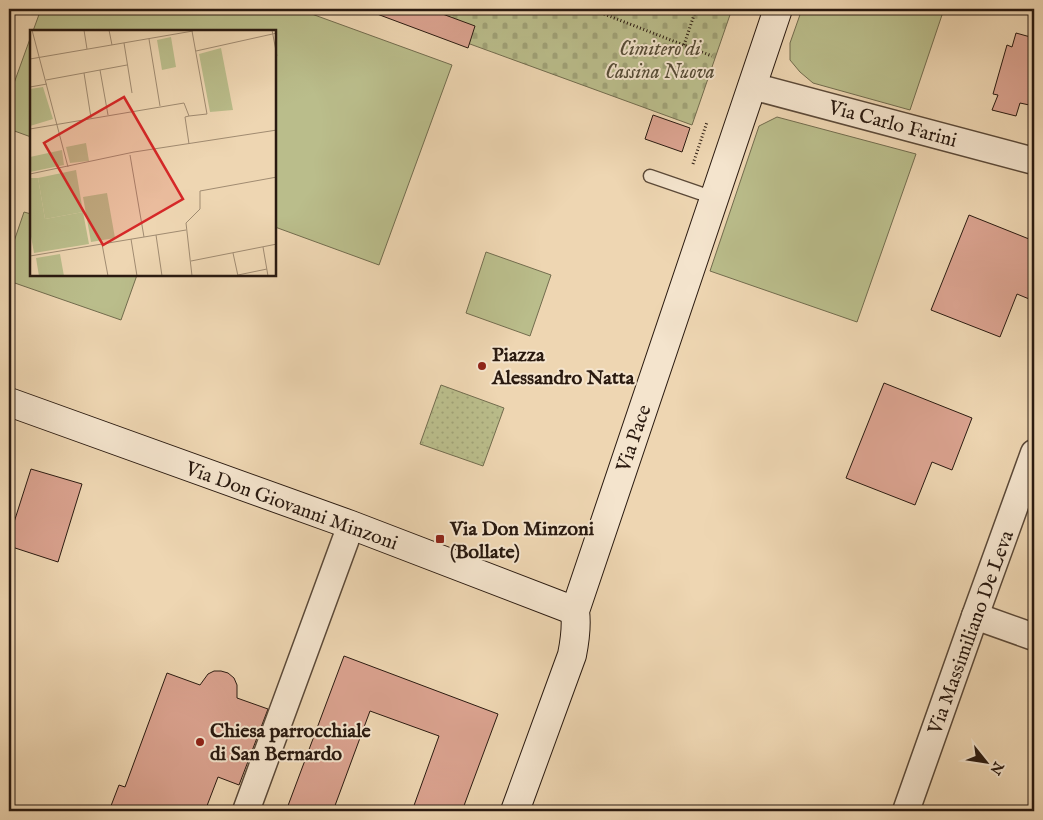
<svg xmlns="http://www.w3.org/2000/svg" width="1043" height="820" font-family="'IM FELL English',serif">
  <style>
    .green { fill: #babd8b; stroke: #726c4e }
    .cemetery { fill: url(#cemetery-stones); stroke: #726c4e }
    .park { fill: url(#park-dots); stroke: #726c4e }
    .building { fill: #dba390; stroke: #2a1a10 }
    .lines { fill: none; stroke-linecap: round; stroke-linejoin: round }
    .lane-casing { stroke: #5b4938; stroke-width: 15 }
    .street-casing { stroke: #5b4938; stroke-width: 29 }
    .secondary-casing { stroke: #2a1a10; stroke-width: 30 }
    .path { stroke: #2a1a10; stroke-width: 3; stroke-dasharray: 1 2.5; stroke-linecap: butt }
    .lane { stroke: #f4e4cd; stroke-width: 12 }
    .street { stroke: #f4e4cd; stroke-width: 26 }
    .secondary { stroke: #f4e4cd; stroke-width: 28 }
    .poi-dot { fill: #8f2418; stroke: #f4e4cd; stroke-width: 2 }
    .labels { text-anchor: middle; stroke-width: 4; stroke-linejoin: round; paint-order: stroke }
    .park-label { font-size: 20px; font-style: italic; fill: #554b35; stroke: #f4e4cd }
    .street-label { font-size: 20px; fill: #2a1a10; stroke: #f4e4cd }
    .poi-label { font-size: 20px; font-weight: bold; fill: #2a1a10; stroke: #f4e4cd; text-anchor: start }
    .inset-road { fill: none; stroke: #a08b71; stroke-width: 1 }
    .view { fill: #d62828; fill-opacity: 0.15; stroke: #d62828; stroke-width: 2.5 }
    .inset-edge { fill: none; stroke: #2a1a10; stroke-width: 2.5 }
  </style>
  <defs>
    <pattern id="cemetery-stones" width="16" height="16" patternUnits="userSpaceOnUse" patternTransform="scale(1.25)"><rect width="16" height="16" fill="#babd8b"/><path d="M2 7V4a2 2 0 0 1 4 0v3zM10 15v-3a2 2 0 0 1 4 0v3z" fill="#a0a277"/></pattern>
    <pattern id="park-dots" width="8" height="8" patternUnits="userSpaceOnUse" patternTransform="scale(1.25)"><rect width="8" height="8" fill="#babd8b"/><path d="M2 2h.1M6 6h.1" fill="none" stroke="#a0a277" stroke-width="1.8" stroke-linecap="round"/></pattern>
  </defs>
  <rect width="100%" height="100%" fill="#eed6b2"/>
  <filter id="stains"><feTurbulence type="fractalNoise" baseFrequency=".004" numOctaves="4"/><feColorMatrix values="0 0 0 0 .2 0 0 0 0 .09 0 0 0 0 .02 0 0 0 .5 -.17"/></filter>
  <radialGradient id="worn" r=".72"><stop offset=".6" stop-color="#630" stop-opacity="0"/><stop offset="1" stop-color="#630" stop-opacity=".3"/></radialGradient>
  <!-- green -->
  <g class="green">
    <polygon points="41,9 298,9 452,65 379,265 275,227 275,31 33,31"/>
    <polygon points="802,9 944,9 910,110 813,83 800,72 790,60 790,43"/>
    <polygon points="31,36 31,137 9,129 9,97"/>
    <polygon points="777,117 916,154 857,322 710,271 759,126"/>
    <polygon points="24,212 31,214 31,275 137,275 121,320 9,281 9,256"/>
    <polygon points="486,252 551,275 530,336 466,313"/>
  </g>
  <!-- cemetery -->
  <polygon class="cemetery" points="374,9 732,9 692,125"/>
  <!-- park -->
  <polygon class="park" points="441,385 504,408 483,466 420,444"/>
  <!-- building -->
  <g class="building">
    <polygon points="369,9 429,9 475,26 468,48 369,11"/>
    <polygon points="1016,33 1034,38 1034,106 1020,103 1016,116 992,110 998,95 993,94 1007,45 1012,47"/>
    <polygon points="653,115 690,128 682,152 645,139"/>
    <polygon points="969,215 1034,241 1034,301 1017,294 1000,337 931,310"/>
    <polygon points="884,383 972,418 952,470 932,462 915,505 846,478"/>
    <polygon points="31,469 82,484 58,562 9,546 9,538"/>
    <polygon points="344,656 498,714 462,811 412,811 439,736 370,711 333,811 286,811"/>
    <polygon points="214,671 221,671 228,673 234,678 237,685 237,698 268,709 239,785 218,777 205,811 109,811 119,785 125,787 167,673 200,685 208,674"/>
  </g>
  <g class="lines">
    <!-- lane casing -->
    <g class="lane-casing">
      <polyline id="lane" points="650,176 714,198"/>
    </g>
    <!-- street casing -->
    <g class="street-casing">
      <g id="street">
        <polyline points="752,86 1034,161"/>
        <polyline points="975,616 1034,637"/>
        <polyline points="246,811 351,525"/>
        <polyline points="906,811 975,616 1034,453"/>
      </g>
    </g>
    <!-- secondary casing -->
    <g class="secondary-casing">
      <g id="secondary">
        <polyline points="9,402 351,525 575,611"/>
        <path d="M515 811 572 655C575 640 577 626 575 611L778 9"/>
      </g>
    </g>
    <!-- path -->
    <g class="path">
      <polyline points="591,9 712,56"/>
      <polyline points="684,45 696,9"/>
      <polyline points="693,164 707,122"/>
    </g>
    <!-- lane -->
    <use href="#lane" class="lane"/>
    <!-- street -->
    <use href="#street" class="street"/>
    <!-- secondary -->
    <use href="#secondary" class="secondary"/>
  </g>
  <!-- markers -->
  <g class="poi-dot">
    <circle cx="482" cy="366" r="5"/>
    <rect x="435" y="534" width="10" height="10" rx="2.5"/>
    <circle cx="200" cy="742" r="5"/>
  </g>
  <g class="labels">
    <!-- park labels -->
    <g class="park-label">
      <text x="660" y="55">Cimitero di<tspan x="660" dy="23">Cassina Nuova</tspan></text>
    </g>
    <!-- street labels -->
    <g class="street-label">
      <text transform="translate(893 123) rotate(15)" y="7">Via Carlo Farini</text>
      <text transform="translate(633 438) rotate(-71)" y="7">Via Pace</text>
      <text transform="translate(292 505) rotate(20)" y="7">Via Don Giovanni Minzoni</text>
      <text transform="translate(970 632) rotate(-70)" y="7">Via Massimiliano De Leva</text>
    </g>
    <!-- poi labels -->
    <g class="poi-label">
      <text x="492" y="361">Piazza<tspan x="492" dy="23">Alessandro Natta</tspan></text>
      <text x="450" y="535">Via Don Minzoni<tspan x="450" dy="23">(Bollate)</tspan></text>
      <text x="210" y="737">Chiesa parrocchiale<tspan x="210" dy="23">di San Bernardo</tspan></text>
    </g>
  </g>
  <!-- overview -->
  <g transform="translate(30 30)">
    <rect width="246" height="246" fill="#eed6b2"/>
    <path d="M141 7 146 37 132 40 127 10ZM56 113 59 131 40 133 36 117ZM32 120 34 135 0 142V127ZM77 163 85 208 61 212 53 167Z" fill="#babd8b"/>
    <path d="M46 140 53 182 15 189 8 148Z" fill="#babd8b"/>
    <path d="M191 18 203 80 180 82 169 24ZM13 57 23 89 0 96V59ZM0 148H8L15 189 53 182 59 214 4 223 0 201ZM30 224 34 246H9L6 228Z" fill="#babd8b"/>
    <path class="inset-road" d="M2 0 38 137M54 0 57 19M79 0 82 15M242 0 247 26M119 9 130 76M94 13 102 63M166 21 247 3M0 29 163 1M70 40 78 85M54 43 61 88M16 50 97 35M0 57 17 54M159 86 177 84 162 1M0 99 154 73 159 86 155 87 159 114M100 125 114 207M0 144 104 122 247 100M126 205 132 246M101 209 107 246M72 214 78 246M233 217 238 246M203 223 208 246M0 226 156 200M161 231 247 214M208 245 237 239M162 246 156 193 170 179V161L247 147"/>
    <path class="view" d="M94 67 153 169 73 215 14 113Z"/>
    <rect width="246" height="246" class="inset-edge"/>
  </g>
  <!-- margin -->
  <rect width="1043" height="820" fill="none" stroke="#eed6b2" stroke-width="30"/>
  <rect x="10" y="10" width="1023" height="800" fill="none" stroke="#2a1a10" stroke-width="2.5"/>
  <rect x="15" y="15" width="1013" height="790" fill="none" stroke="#2a1a10"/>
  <!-- north arrow -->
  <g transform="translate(986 762) rotate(120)" stroke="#f4e4cd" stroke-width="4" paint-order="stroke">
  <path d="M0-4L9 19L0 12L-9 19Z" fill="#2a1a10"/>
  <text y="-8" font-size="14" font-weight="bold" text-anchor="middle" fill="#2a1a10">N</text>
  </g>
  <rect width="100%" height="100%" filter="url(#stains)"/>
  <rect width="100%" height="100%" fill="url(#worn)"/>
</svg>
